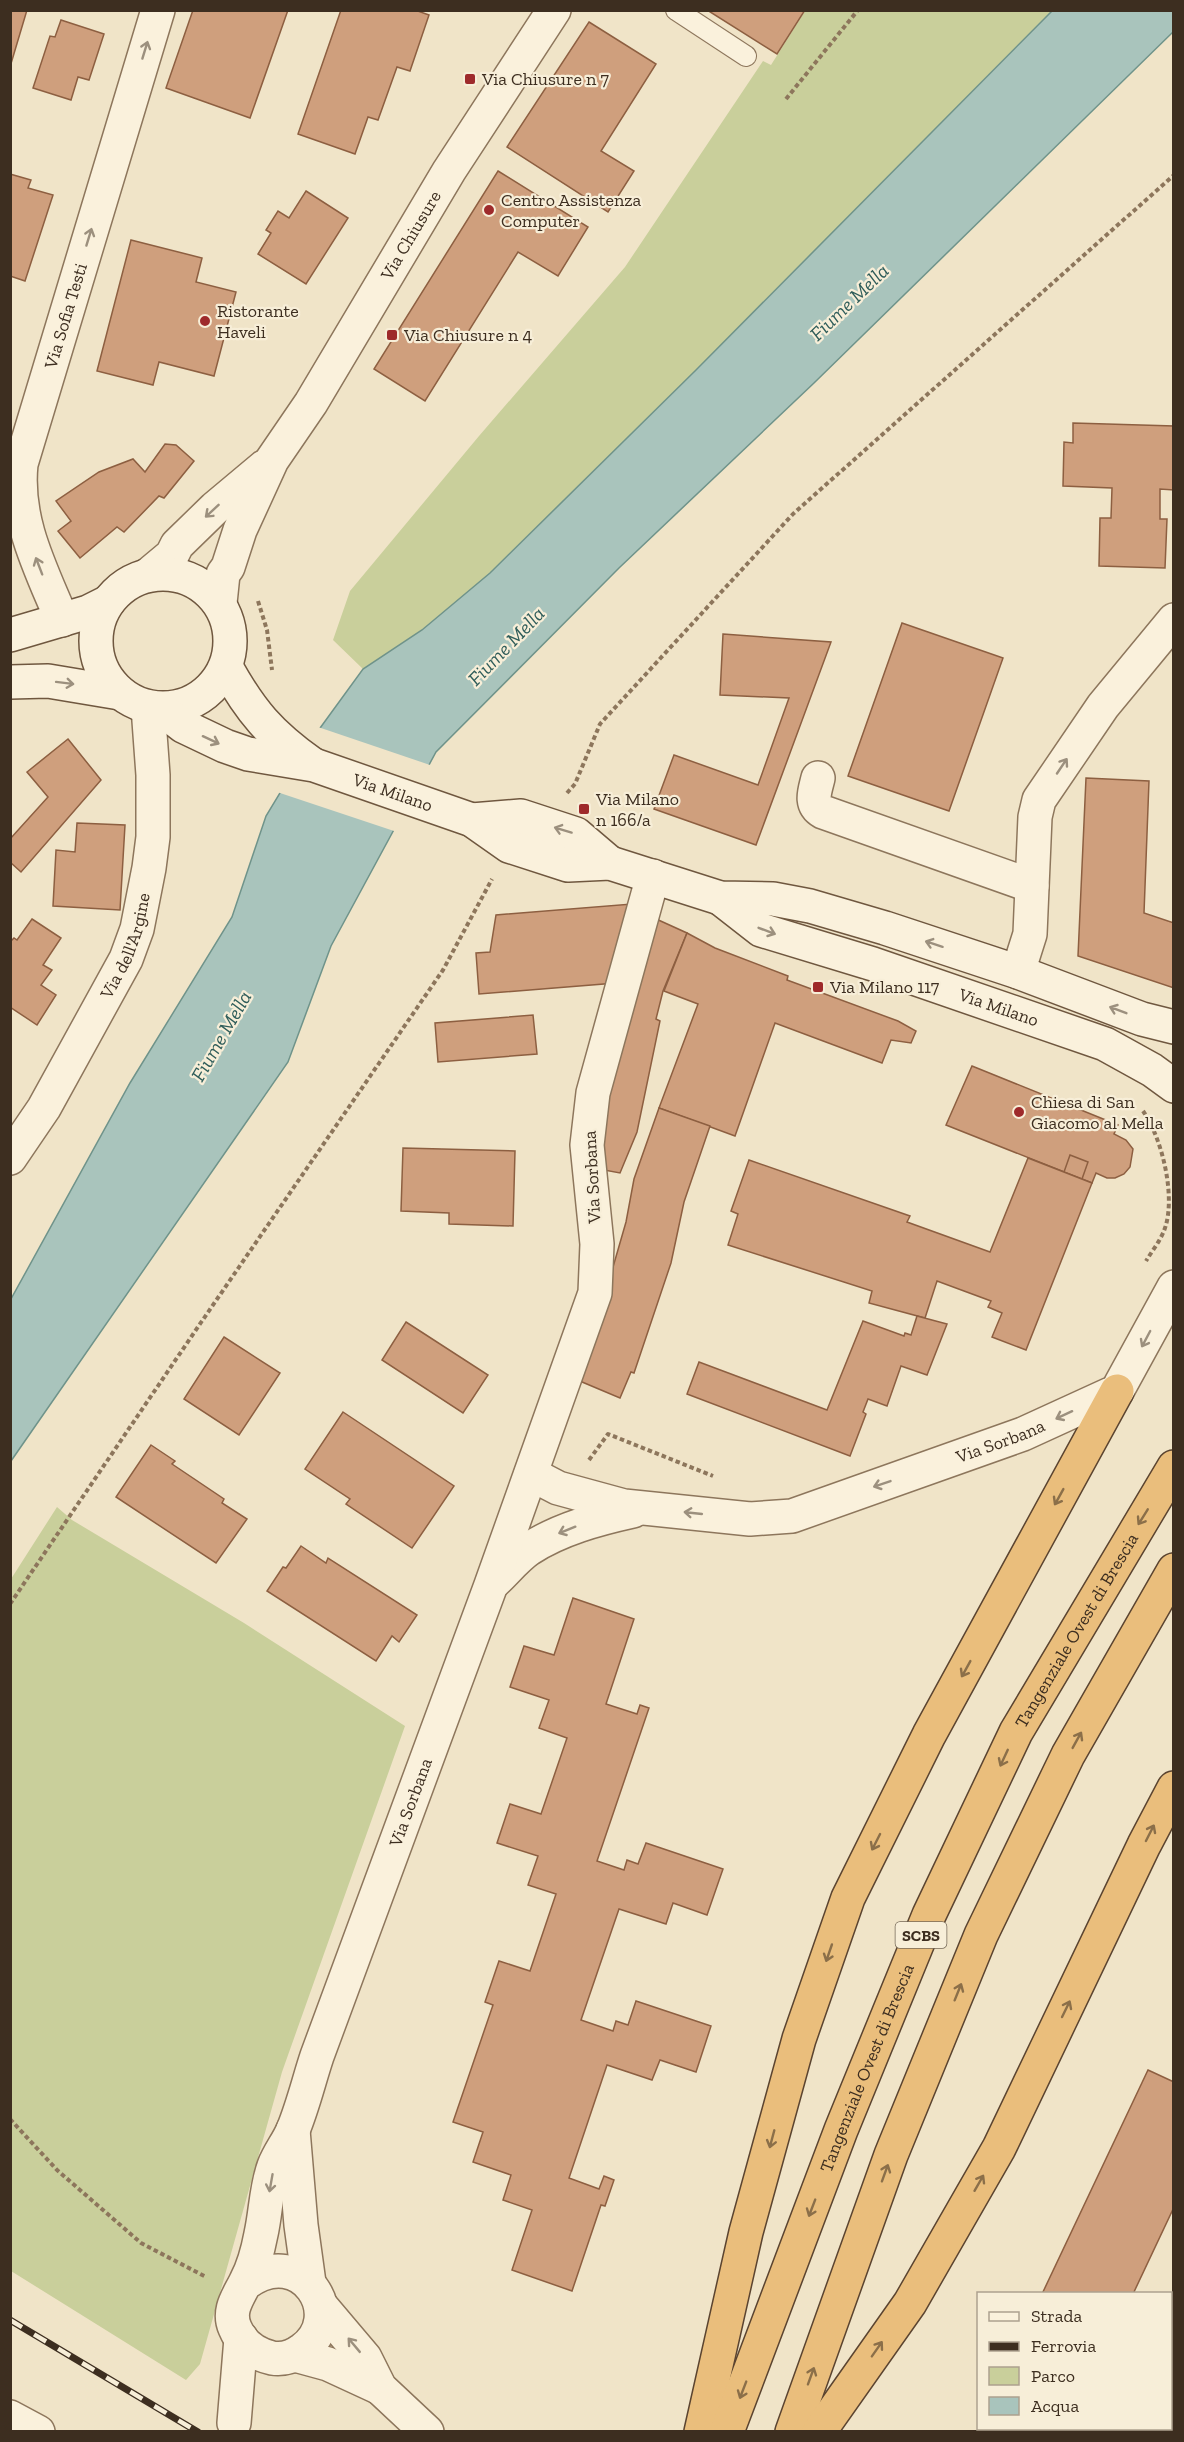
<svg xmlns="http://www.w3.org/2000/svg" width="1184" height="2442" font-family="'Zilla Slab',serif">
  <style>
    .green { fill: #c9cf9b }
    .water { fill: #a9c4bc; stroke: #6f938a; stroke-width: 1.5 }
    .pier { fill: #f0e4c8 }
    .building { fill: #cf9f7d; stroke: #8d5f41; stroke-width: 1.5 }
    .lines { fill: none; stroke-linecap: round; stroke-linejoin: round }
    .service-casing { stroke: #8d765c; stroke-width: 22 }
    .minor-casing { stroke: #8d765c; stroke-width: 36 }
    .secondary-casing { stroke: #6f573f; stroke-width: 36 }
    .trunk-casing { stroke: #5b4430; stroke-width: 36 }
    .path { stroke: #8d765c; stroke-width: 4; stroke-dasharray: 4.5 3; stroke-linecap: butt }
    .service { stroke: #faf1dc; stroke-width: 20 }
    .minor { stroke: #faf1dc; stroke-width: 33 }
    .secondary { stroke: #faf1dc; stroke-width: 33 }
    .trunk { stroke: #eabe7c; stroke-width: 33 }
    .rail-casing { stroke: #3d2e20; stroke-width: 7 }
    .rail { stroke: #f7eed8; stroke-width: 4.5; stroke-dasharray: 14; stroke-linecap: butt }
    .oneway { stroke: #9c907e }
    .oneway2 { stroke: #8b6f49 }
    .poi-dot { fill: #9e2a2b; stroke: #f7eed8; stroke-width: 2 }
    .labels { text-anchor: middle; stroke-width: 4.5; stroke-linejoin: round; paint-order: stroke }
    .shield { fill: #f7eed8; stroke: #756857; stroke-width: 1.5 }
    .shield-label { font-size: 16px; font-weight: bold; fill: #3d2e20 }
    .poi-label { font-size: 18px; fill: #3d2e20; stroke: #f7eed8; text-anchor: start }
    .street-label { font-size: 18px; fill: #3d2e20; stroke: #f7eed8 }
    .water-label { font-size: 20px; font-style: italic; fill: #2f5d5a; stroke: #f7eed8 }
  </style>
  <rect width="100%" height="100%" fill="#f0e4c8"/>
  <!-- green -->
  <g class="green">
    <polygon points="805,11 1052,11 696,370 490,573 422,630 363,669 333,640 350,591 479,436 625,267 763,61 771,65"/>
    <polygon points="57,1507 72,1520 244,1623 405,1726 282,2072 200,2364 186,2380 11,2271 11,1579"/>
  </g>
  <!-- water -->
  <polygon class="water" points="1052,11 1173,11 1173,32 814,383 619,568 436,752 331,946 288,1062 11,1461 11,1299 130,1083 232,917 266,816 315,735 363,669 422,630 490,573 696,370"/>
  <!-- pier -->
  <polygon class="pier" points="318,727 433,766 397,832 277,792"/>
  <!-- building -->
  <g class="building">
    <polygon points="10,10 27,10 10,67"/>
    <polygon points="193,10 288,10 250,118 166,88"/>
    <polygon points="341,10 415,10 429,15 410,71 397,67 378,120 368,117 355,154 298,134"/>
    <polygon points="707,10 805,10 777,54"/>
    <polygon points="61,20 104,34 89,80 78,77 71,100 33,88 50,36 55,37"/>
    <polygon points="589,22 656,64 601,151 634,171 608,212 507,147"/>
    <polygon points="498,171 588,227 558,276 518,252 425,401 374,369"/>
    <polygon points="10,174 31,180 28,188 53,195 25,281 10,276"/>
    <polygon points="306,191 348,218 306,284 258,254 271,233 266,230 278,211 289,218"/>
    <polygon points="131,240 202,258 196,282 236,292 214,376 159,362 153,385 97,371"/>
    <polygon points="1073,423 1174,426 1174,490 1160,489 1160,519 1167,519 1165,568 1099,566 1100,518 1111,518 1112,488 1063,486 1064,442 1073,443"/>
    <polygon points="165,444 176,445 194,461 164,498 159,496 124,532 117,527 80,558 58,531 71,521 56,501 99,472 133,459 145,472"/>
    <polygon points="902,623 1003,658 949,811 848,776"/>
    <polygon points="723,634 831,642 756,845 654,809 674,755 758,785 789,698 720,695"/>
    <polygon points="68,739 101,780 21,872 10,862 10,839 48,797 27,772"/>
    <polygon points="1086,778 1149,781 1144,913 1174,923 1174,988 1078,956"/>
    <polygon points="77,823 125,825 120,910 53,906 56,850 75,852"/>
    <polygon points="632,904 616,983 479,994 476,953 490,952 496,915"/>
    <polygon points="654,918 687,933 663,991 656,1019 660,1021 637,1132 620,1173 593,1168 597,1113"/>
    <polygon points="32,919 61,938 43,965 52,970 41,985 56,995 37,1025 10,1007 10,942 14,938 17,940"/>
    <polygon points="687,933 715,948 788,976 787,980 898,1021 916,1031 911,1043 891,1040 882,1063 775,1023 735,1136 659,1108 698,1004 664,991"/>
    <polygon points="533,1015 537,1054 438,1062 435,1023"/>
    <polygon points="972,1066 1118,1125 1114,1134 1126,1140 1133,1149 1130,1167 1124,1174 1115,1178 1107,1178 1096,1173 1092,1183 946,1125"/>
    <polygon points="659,1108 710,1126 684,1202 671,1263 634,1373 631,1372 620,1398 575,1379 594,1333 626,1222 634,1179"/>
    <polygon points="403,1148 515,1151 513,1226 449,1224 449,1213 401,1211"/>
    <polygon points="1070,1155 1088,1162 1082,1179 1064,1172"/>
    <polygon points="1028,1158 1092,1183 1026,1350 992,1337 1002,1313 988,1307 991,1301 937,1281 925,1318 869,1303 872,1291 728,1245 738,1214 731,1211 749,1160 910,1216 907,1222 990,1252"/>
    <polygon points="917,1316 947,1324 927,1375 901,1366 887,1406 868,1399 863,1412 866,1414 850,1456 687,1394 699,1362 827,1410 863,1321 904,1336 905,1333 911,1335"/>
    <polygon points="406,1322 488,1375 463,1413 382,1360"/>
    <polygon points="224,1337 280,1373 239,1435 184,1399"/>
    <polygon points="343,1412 454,1486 412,1548 346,1504 350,1499 305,1469"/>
    <polygon points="151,1445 175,1461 172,1464 224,1499 222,1503 247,1519 216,1563 116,1497"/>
    <polygon points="301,1546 326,1563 328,1558 417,1615 399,1642 392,1636 376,1661 267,1591 283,1567 286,1568"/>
    <polygon points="573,1598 634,1619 606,1704 637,1714 640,1705 649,1708 597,1861 624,1870 627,1860 638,1864 646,1843 723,1869 707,1915 673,1903 666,1924 619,1909 581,2020 613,2031 616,2021 628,2025 636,2001 711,2026 696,2072 660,2060 652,2080 607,2065 569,2178 599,2189 604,2176 614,2180 605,2206 601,2205 572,2291 512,2270 532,2210 503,2200 511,2175 473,2162 483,2132 453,2122 493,2005 485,2002 499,1961 530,1971 556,1894 528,1885 538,1856 497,1843 510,1804 541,1814 567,1738 539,1728 549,1700 510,1687 524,1646 554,1655"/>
    <polygon points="1148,2070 1174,2082 1174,2207 1133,2294 1042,2294"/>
  </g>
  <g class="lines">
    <!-- service casing -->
    <g class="service-casing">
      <polyline id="service" points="676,10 746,56"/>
    </g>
    <!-- minor casing -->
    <g class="minor-casing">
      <g id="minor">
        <polyline points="148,575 172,555 177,545 215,508 264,467"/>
        <path id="s1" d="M220 603 223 574 228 567 240 530 272 460 311 403 449 171 554 10"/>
        <path id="s2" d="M62 620C41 569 15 521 21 464L158 10"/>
        <path d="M818 778C815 791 809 804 823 812L1032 886"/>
        <polyline points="1018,972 1030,934 1035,817 1039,800 1103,706 1174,620"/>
        <path id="s3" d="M10 1158 44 1108 126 959 137 929 149 868 153 837V775L148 707"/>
        <path id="s4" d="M531 1474 558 1488 624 1506 750 1519 792 1516 1023 1434 1117 1391 1174 1287"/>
        <path d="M495 1581C506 1571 516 1558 529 1549 560 1529 597 1519 633 1511"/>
        <polyline points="293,2130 301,2225 309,2283"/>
        <path id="s5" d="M246 2283C302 2242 349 2317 302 2350 294 2356 283 2360 272 2358 255 2354 242 2345 235 2328 227 2310 239 2296 246 2281 254 2266 258 2250 261 2234 266 2212 266 2187 274 2166 279 2153 288 2142 293 2130 303 2106 309 2080 317 2056L491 1585 595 1293 597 1244 587 1145 593 1093 653 876"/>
        <polyline points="321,2306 365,2358 380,2388 427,2432"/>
        <polyline points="295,2355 328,2364 380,2388"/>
        <polyline points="1170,2355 1174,2349"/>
        <polyline points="10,2417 38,2432"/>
        <polyline points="234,2423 241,2338"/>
        <polyline points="1134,2432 1136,2428"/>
      </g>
    </g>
    <!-- secondary casing -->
    <g class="secondary-casing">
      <g id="secondary">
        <circle cx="163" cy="641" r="67"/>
        <polyline points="10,635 88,612 108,602"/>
        <path d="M226 667C251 712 270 734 312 764"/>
        <polyline points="10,682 48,681 120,693"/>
        <path id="s6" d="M161 709 183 726 225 746 248 754 314 765 472 820 509 846 568 865 610 863 720 898 773 899 810 906 885 928 1018 972 1142 1019 1174 1027"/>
        <polyline points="472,820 521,816 576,834 610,863"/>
        <path id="s7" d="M720 898 761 930 873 964 1105 1044 1152 1070 1174 1086"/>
      </g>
    </g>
    <!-- trunk casing -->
    <g class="trunk-casing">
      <g id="trunk">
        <polyline points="701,2432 746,2232 799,2039 848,1898 929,1735 1117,1391"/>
        <path id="s8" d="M727 2432 841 2130 929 1915 1016 1732 1174 1467"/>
        <polyline points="792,2432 891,2155 981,1935 1068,1755 1174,1570"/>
        <polyline points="819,2432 910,2303 999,2148 1144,1845 1174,1788"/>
      </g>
    </g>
    <!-- path -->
    <g class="path">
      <polyline points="786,99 858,10"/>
      <polyline points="258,601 267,630 272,670"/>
      <polyline points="567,793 575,784 600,724 793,514 1174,175"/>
      <path d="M1143 1111C1162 1138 1176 1196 1165 1228 1161 1240 1152 1251 1146 1261"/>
      <polyline points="589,1460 608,1434 713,1476"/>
      <polyline points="10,1604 202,1321 443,970 492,879"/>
      <polyline points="10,2119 57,2170 141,2243 206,2277"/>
    </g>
    <!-- service -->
    <use href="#service" class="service"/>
    <!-- minor -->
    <use href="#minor" class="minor"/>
    <!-- secondary -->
    <use href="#secondary" class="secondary"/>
    <!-- trunk -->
    <use href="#trunk" class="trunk"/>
    <!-- rail casing -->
    <g class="rail-casing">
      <polyline id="rail" points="10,2320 198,2432"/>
    </g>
    <!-- rail -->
    <use href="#rail" class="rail"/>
  </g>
  <!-- one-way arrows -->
  <defs><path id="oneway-shaft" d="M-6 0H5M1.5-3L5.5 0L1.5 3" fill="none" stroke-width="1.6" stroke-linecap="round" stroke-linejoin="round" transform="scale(1.5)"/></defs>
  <g class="oneway">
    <use href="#oneway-shaft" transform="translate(145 50) rotate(-73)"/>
    <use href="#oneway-shaft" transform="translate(89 237) rotate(-73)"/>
    <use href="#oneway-shaft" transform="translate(212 511) rotate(137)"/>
    <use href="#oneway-shaft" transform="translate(39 566) rotate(-111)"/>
    <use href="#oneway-shaft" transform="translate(65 683) rotate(7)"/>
    <use href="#oneway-shaft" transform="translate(211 740) rotate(25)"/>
    <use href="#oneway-shaft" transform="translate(1062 766) rotate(-56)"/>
    <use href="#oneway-shaft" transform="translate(563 830) rotate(-163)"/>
    <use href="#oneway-shaft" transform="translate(767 931) rotate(21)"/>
    <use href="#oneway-shaft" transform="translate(934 944) rotate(-162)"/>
    <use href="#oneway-shaft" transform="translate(1118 1010) rotate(-159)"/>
    <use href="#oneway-shaft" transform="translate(1146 1339) rotate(118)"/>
    <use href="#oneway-shaft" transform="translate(1064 1415) rotate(155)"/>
    <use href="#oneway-shaft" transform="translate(882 1484) rotate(161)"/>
    <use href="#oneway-shaft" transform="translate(693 1513) rotate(-174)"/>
    <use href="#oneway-shaft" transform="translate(567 1530) rotate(158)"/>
    <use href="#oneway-shaft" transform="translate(271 2183) rotate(100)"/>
    <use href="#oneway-shaft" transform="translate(354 2345) rotate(-130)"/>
  </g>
  <g class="oneway2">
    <use href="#oneway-shaft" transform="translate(1059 1497) rotate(119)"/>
    <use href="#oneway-shaft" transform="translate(1143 1517) rotate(122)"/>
    <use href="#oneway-shaft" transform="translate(966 1669) rotate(119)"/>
    <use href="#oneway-shaft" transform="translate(1077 1740) rotate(-61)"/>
    <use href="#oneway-shaft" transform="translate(1004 1758) rotate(115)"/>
    <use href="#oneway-shaft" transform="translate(1150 1833) rotate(-63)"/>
    <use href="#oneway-shaft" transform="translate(876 1842) rotate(117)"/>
    <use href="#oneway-shaft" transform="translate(829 1953) rotate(109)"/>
    <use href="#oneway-shaft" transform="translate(958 1992) rotate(-68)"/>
    <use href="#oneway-shaft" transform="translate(1066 2009) rotate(-64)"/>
    <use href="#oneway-shaft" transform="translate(772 2139) rotate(105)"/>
    <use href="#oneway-shaft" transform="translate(885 2173) rotate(-70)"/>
    <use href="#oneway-shaft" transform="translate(979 2183) rotate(-60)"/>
    <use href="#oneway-shaft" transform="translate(812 2208) rotate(111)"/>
    <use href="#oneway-shaft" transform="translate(877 2349) rotate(-55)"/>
    <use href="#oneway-shaft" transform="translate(811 2376) rotate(-70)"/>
    <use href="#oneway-shaft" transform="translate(743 2390) rotate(111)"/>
  </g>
  <!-- markers -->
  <g class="poi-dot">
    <rect x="464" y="73" width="12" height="12" rx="3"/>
    <circle cx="489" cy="210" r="6"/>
    <circle cx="205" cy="321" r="6"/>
    <rect x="386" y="329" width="12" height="12" rx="3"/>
    <rect x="578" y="803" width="12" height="12" rx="3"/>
    <rect x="812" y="981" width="12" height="12" rx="3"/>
    <circle cx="1019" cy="1112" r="6"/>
  </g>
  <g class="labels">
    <!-- shield labels -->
    <rect class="shield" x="895.5" y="1922" width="51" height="26" rx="4.5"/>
    <g class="shield-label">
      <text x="921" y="1941">SCBS</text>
    </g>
    <!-- poi labels -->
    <g class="poi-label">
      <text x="482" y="85">Via Chiusure n 7</text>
      <text x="501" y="206">Centro Assistenza<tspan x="501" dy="21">Computer</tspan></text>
      <text x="217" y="317">Ristorante<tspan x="217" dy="21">Haveli</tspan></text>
      <text x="404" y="341">Via Chiusure n 4</text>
      <text x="596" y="805">Via Milano<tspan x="596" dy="21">n 166/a</tspan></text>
      <text x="830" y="993">Via Milano 117</text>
      <text x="1031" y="1108">Chiesa di San<tspan x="1031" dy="21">Giacomo al Mella</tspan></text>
    </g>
    <!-- street labels -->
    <g class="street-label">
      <text dy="6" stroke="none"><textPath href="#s1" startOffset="418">Via Chiusure</textPath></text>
      <text dy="6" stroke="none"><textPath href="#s2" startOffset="318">Via Sofia Testi</textPath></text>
      <text dy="6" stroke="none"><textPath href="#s6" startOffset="249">Via Milano</textPath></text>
      <text dy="6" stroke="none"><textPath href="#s3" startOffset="243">Via dell'Argine</textPath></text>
      <text dy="6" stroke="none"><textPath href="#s7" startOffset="302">Via Milano</textPath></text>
      <text transform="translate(592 1177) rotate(-93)" y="6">Via Sorbana</text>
      <text dy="6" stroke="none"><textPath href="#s4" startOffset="489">Via Sorbana</textPath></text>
      <text dy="6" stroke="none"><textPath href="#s8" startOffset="876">Tangenziale Ovest di Brescia</textPath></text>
      <text dy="6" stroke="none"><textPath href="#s5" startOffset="784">Via Sorbana</textPath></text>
      <text dy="6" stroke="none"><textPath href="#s8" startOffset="390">Tangenziale Ovest di Brescia</textPath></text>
    </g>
    <!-- water labels -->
    <g class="water-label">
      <text transform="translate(849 302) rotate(-44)" y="7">Fiume Mella</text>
      <text transform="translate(506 646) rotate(-46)" y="7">Fiume Mella</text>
      <text transform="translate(221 1036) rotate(-60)" y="7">Fiume Mella</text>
    </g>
  </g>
  <!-- border -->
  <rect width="1184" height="2442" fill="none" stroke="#3d2e20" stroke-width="24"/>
  <!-- legend -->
  <rect x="977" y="2292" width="195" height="138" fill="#f7eed8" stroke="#ada18e" stroke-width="1.5"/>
  <rect x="989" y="2312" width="30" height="9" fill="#faf1dc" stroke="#ada18e" stroke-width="1.5"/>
  <text x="1031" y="2322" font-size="18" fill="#3d2e20">Strada</text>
  <rect x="989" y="2342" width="30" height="9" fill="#3d2e20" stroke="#ada18e" stroke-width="1.5"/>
  <text x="1031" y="2352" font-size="18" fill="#3d2e20">Ferrovia</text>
  <rect x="989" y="2367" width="30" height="18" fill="#c9cf9b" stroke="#ada18e" stroke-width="1.5"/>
  <text x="1031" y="2382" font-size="18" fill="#3d2e20">Parco</text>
  <rect x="989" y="2397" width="30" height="18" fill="#a9c4bc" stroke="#ada18e" stroke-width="1.5"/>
  <text x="1031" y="2412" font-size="18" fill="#3d2e20">Acqua</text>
</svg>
